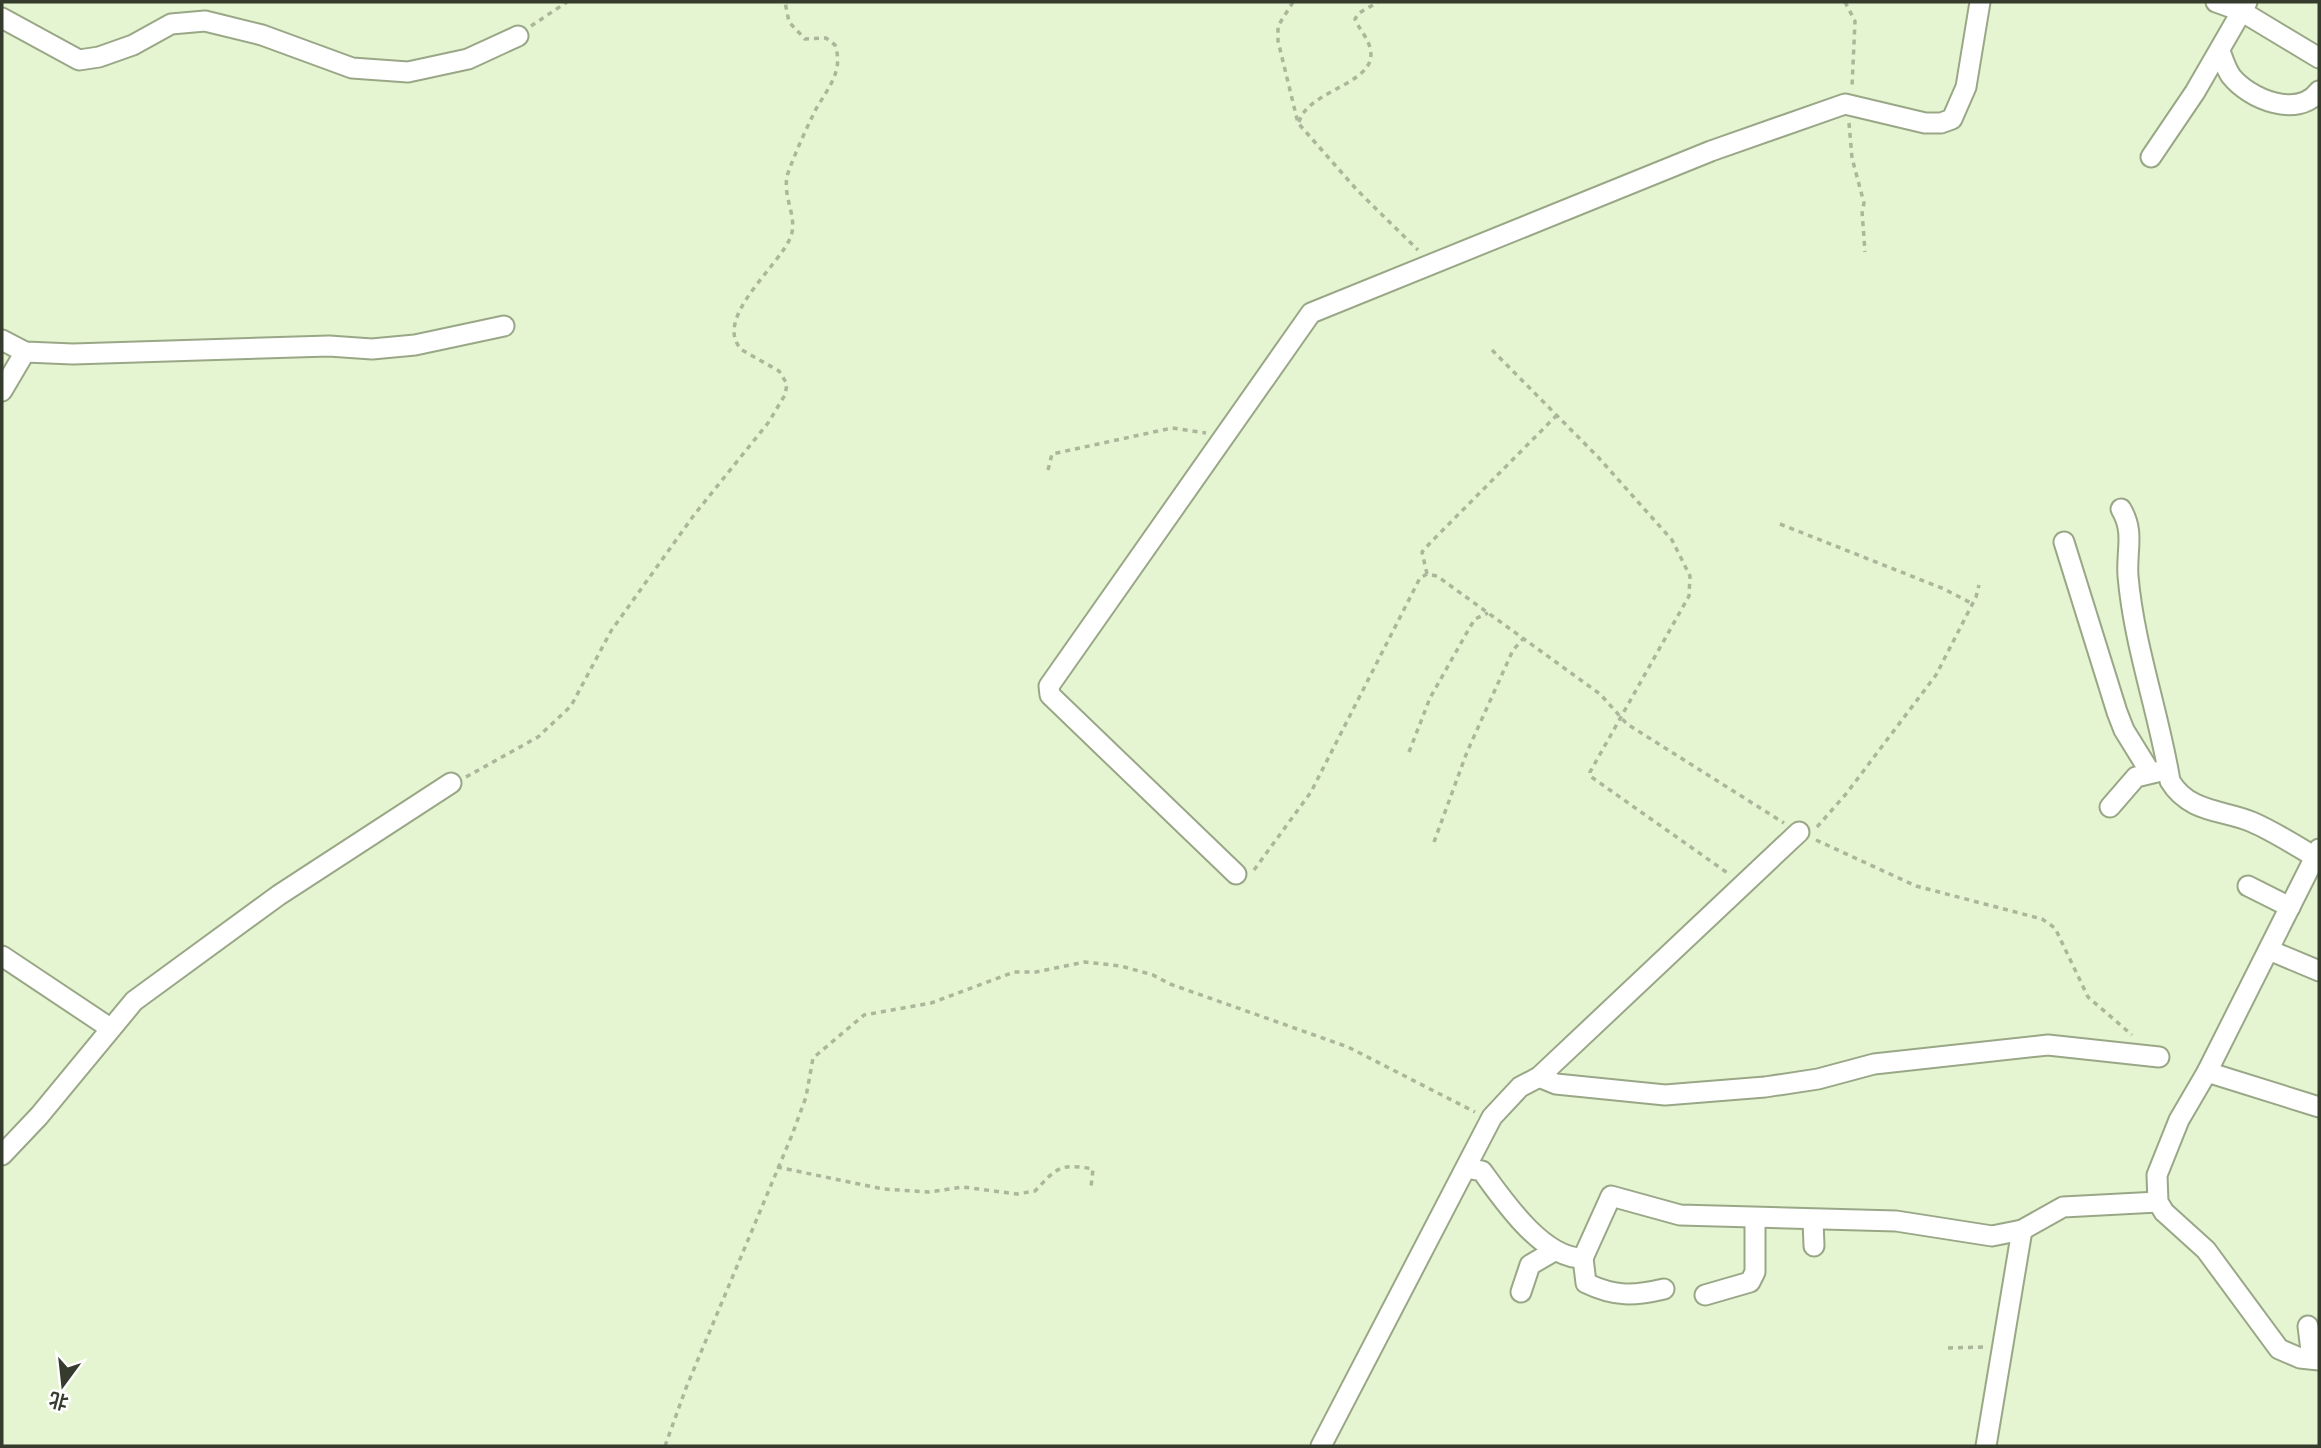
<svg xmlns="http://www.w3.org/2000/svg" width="2321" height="1448" font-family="'Roboto Condensed','Noto Sans SC',sans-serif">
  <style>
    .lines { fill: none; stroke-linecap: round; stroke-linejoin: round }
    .minor-casing { stroke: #99a787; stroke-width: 23 }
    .path { stroke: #abb79b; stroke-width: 3.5; stroke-dasharray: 5 5; stroke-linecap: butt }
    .minor { stroke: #fff; stroke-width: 19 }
  </style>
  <rect width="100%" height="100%" fill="#e5f4d1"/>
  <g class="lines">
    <!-- minor casing -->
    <g class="minor-casing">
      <g id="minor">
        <polyline points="2216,2 2241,11 2319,58"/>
        <polyline points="2,18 79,60 99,57 133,45 171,24 205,21 262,35 352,68 408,72 468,59 518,36"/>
        <path d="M2220 51C2223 59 2226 69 2231 76 2249 99 2298 119 2319 91"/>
        <polyline points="2151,157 2195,92 2247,2"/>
        <polyline points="2,340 25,352 73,354 329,346 372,349 415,345 504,326"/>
        <polyline points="2,391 25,352"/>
        <path d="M2121 509C2135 532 2126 551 2128 576 2134 646 2159 713 2170 781 2189 813 2224 810 2252 822 2273 831 2295 845 2315 857"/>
        <polyline points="2064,542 2117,712 2124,730 2150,772"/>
        <polyline points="2110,807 2136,777 2161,771"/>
        <polyline points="2319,849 2207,1072 2179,1120 2157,1175 2158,1202 2164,1212 2206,1250 2279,1349 2300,1358 2319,1360"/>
        <polyline points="1236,874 1050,695 1049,686 1311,313 1711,151 1845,104 1925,123 1941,123 1952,119 1966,87 1980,2"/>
        <polyline points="2248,886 2290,907"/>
        <polyline points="2269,950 2319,971"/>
        <polyline points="2,956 110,1028"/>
        <polyline points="2207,1072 2319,1107"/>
        <polyline points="1539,1077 1556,1084 1665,1095 1765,1087 1818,1079 1874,1064 2048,1045 2159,1057"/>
        <polyline points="2,1155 39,1116 134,1001 279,895 451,783"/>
        <path d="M1466 1168 1482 1171C1503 1200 1543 1259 1583 1258L1611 1196 1680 1215 1896 1221 1992 1236 2022 1230 2063 1207 2158 1202"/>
        <polyline points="1813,1220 1814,1246"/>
        <path d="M1583 1258 1586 1283C1615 1297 1634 1296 1664 1289"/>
        <polyline points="1521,1292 1530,1265 1554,1251"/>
        <polyline points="1705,1295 1750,1282 1755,1272 1755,1219"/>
        <polyline points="2308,1326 2312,1359"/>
        <polyline points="1321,1446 1492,1117 1520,1087 1539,1077 1799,832"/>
        <polyline points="1986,1446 2022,1230"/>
      </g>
    </g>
    <!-- path -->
    <g class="path">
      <polyline points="1293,2 1278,26 1278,41 1298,123 1357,190 1418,250"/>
      <polyline points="1845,2 1855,21 1852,87"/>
      <polyline points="531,26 567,2"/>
      <path d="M1299 122C1308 89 1380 84 1370 48 1368 38 1359 29 1355 19L1359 13 1378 2"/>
      <polyline points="1849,123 1852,158 1864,203 1862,211 1865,252"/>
      <polyline points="1492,350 1598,457 1672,540 1690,576 1689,596 1590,772 1590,776 1729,874"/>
      <polyline points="1048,470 1052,454 1172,428 1206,433"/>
      <polyline points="1780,524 1944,589 1973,604"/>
      <polyline points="1427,574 1422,552 1431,542 1556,416"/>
      <polyline points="1409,752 1430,698 1470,627 1475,619 1488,613"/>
      <path d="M466 777 538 737 571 706 611 631 694 515 768 423 785 395 787 384 779 371 742 350C711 319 780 266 791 236 798 216 781 195 788 173 796 151 806 129 816 109 828 88 844 71 835 45L826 38 805 39 789 22 785 2"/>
      <polyline points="1817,827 1846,794 1936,675 1976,597 1979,585"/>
      <polyline points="1816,840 1916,886 2042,919 2055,928 2088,997 2132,1035"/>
      <polyline points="1434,842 1467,752 1513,650 1523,639"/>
      <polyline points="1254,870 1311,792 1420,578 1427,574 1437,576 1600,694 1627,724 1784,823"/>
      <path d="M777 1167 883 1189 929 1192 963 1187 1017 1194 1035 1191C1057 1168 1059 1163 1093 1169L1091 1187"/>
      <polyline points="1948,1348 1984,1347"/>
      <polyline points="665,1446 686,1388 792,1135 806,1097 813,1058 864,1015 931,1003 1014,972 1036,972 1085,962 1121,966 1153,975 1170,984 1348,1047 1475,1112"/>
    </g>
    <!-- minor -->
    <use href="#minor" class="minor"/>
  </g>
  <!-- border -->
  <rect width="2321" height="1448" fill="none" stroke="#353b2d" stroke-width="7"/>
  <!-- north arrow -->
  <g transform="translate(63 1385) rotate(195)" stroke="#ffffff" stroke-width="5" paint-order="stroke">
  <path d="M0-5L12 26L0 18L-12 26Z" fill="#353b2d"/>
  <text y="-10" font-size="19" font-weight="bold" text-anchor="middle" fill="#353b2d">北</text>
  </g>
</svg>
